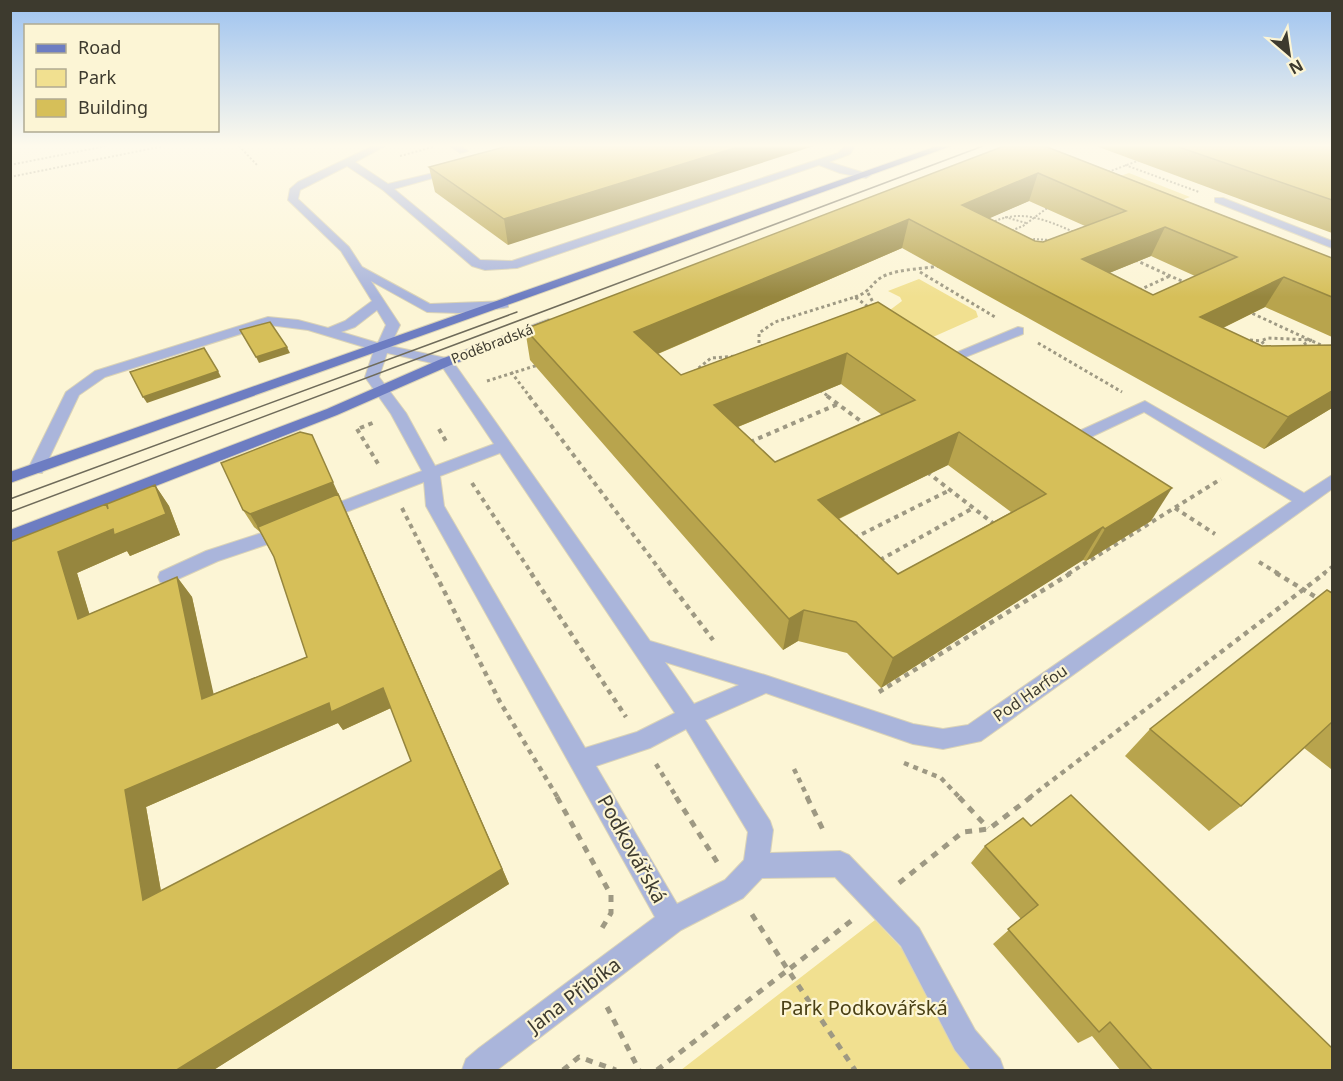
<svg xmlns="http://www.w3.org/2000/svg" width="1343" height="1081" font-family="'Noto Sans',sans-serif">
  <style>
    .green { fill: #f1e090 }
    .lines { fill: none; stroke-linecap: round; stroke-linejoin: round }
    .minor-casing { stroke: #dad3b7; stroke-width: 2 }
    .major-casing { stroke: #dad3b7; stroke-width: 2 }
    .path-far4 { stroke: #9e9983; stroke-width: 2; stroke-dasharray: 2 2; stroke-linecap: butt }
    .path-far3 { stroke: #9e9983; stroke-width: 3; stroke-dasharray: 3 3; stroke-linecap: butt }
    .path-far2 { stroke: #9e9983; stroke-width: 4; stroke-dasharray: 4.5 4.5; stroke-linecap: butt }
    .path-far1 { stroke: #9e9983; stroke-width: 4.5; stroke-dasharray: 5 5; stroke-linecap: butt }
    .path { stroke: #9e9983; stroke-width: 5; stroke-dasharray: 7 7; stroke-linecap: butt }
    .minor { fill: #aab5db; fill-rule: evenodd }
    .major { fill: #6d7dc2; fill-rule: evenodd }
    .tram { stroke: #6f6b5a; stroke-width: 1.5 }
    .wall { fill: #b8a44d; fill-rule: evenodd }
    .shaded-wall { fill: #96863e }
    .building { fill: #d6bf59; stroke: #96863e; stroke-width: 1.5; fill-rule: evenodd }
    .labels { text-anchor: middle; stroke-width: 4.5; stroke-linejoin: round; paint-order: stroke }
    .far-street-label { font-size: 14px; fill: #3d3a2e; stroke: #fcf5d5 }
    .street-label { font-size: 16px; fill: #3d3a2e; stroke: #fcf5d5 }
    .near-street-label { font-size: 20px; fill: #3d3a2e; stroke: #fcf5d5 }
    .near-park-label { font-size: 20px; fill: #493f14; stroke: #fcf5d5 }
  </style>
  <rect width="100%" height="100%" fill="#fcf5d5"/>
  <!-- green -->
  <g class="green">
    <polygon points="1129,173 1190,197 1159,208 1100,183"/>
    <polygon points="919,279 976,311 978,317 933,337 890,310 902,301 900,297 888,291"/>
    <polygon points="875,920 906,953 954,1046 973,1070 681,1070"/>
  </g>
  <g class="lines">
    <!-- minor casing -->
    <g class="minor-casing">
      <g id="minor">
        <path d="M373 146H385L355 162 388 184 458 167V171L394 189 480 260 512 261 838 153 845 146H855L850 154 829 162 871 175 866 178 840 173 819 165 517 268 485 270 472 266 383 190 347 166 300 190 298 199 349 247 362 267 430 304 508 301V307L503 308 459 313 427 312 371 281 400 325 390 346 451 359 650 641 765 675 913 724 943 729 968 725 1292 501 1144 412 1076 444 1057 432 1059 429 1065 427 1077 432 1145 401 1304 493 1332 475V489L981 741 943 749 913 744 766 693 705 720 770 821 773 830 770 853 840 851 849 855 919 928 975 1030 1000 1059 1004 1070H971L955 1050 901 946 835 877 762 878 743 898 681 930 497 1070H462L466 1059 479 1048 655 917 426 506 424 482 328 519H316L313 515 316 511 422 471 391 414 365 377 374 350 308 330 269 325 105 377 79 395 42 473H30L28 469 66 392 95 371 268 317 298 320 328 328 345 321 372 301 341 251 288 200 290 189 298 182ZM377 310 386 325 378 343 341 332 355 327ZM387 353 441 365 494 444 435 466 406 413 379 377ZM500 453 675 713 637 732 585 748 444 506 440 476ZM665 662 739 685 694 704ZM686 729 748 832 744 860 725 880 677 904 596 766 650 748Z"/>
        <polygon points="450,146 461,146 468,151 460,153"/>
        <polygon points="1215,198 1223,198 1332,241 1332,248 1215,202"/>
        <polygon points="1018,327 1023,328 1023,334 953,362 943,362 941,359"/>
        <polygon points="286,525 292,526 295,531 292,536 218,561 167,584 160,582 158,577 160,572 206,551"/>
      </g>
    </g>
    <!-- major casing -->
    <g class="major-casing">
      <g id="major">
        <polygon points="937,146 951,146 10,483 10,472"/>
        <polygon points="549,319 556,323 554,326 451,365 337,415 10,543 10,530 327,409 441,359"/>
      </g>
    </g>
    <!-- path-far4 -->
    <g class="path-far4">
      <polyline points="239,146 257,165"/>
      <polyline points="400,156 433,147"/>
      <polyline points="10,165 106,146"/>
      <polyline points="1125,165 1199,192"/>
      <polyline points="1108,172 1140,160"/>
      <polyline points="10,177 164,146"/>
      <polyline points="1005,217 1026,223"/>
      <path d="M991 223C1020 208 1046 220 1074 232"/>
      <polyline points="1008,232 1023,226 1050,206"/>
      <polyline points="1031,243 1034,239 1051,240"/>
    </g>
    <!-- path-far3 -->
    <g class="path-far3">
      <polyline points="1135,260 1186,283"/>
      <polyline points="920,272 995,317"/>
      <polyline points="1139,290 1170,276"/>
      <polyline points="868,293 875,306"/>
      <path d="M855 297C873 291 871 281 886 275 901 269 922 269 939 266"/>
      <polyline points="1247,311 1332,350"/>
      <polyline points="1038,343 1122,392"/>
      <polyline points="1245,343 1249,340 1261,341"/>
      <polyline points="763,347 759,344 759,333 775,322 855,297 871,309"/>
      <polyline points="1268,348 1261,341 1268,338 1311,340 1298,348"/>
      <polyline points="511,372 530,397"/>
      <polyline points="694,372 711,358 738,356"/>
      <polyline points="487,381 538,365"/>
      <polyline points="820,390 829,397"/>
    </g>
    <!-- path-far2 -->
    <g class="path-far2">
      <polyline points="529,396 663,574"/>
      <polyline points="827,396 866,425"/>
      <polyline points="360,428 375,422"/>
      <polyline points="357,429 380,467"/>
      <polyline points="439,429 447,443"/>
      <polyline points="750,442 838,404"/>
      <polyline points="927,472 994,524"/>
      <polyline points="472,483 532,574"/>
      <polyline points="402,508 435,574"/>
      <polyline points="1175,508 1215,534"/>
      <polyline points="854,538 950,490"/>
      <polyline points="880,560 973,508"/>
      <polyline points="1259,562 1279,574"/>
      <polyline points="1068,574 1221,479"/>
      <polyline points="1323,574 1332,567"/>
    </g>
    <!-- path-far1 -->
    <g class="path-far1">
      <polyline points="435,573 500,702 558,798"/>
      <polyline points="531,573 626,717"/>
      <polyline points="662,573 713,640"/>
      <polyline points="1276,573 1319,599"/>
      <polyline points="879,692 1071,573"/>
      <polyline points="904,763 941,778 960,798"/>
      <polyline points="656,764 677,798"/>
      <polyline points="794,769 808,798"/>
      <polyline points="1029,798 1325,573"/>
    </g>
    <!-- path -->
    <g class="path">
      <polyline points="557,797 611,895 611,913 599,933"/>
      <polyline points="676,797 717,862"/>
      <polyline points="807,797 825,834"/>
      <polyline points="959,797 988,828"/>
      <polyline points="899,883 963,832 989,829 1031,797"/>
      <polyline points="851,921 788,970 855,1070"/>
      <polyline points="607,1007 639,1070"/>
      <polyline points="563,1070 579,1057 616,1070"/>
      <polyline points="657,1070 788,970 751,913"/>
    </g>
    <!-- minor -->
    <use href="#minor" class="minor"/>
    <!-- major -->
    <use href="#major" class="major"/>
    <!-- tram -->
    <g class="tram">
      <polyline points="10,499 517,312"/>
      <polyline points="10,512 983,146"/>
    </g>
  </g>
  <!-- wall -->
  <g class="wall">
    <polygon points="508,146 508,245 435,192 429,167"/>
    <polygon points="1096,146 1332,146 1332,233"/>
    <path d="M1048 147 1332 258V337L1265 307 1223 328 1262 346 1332 345V408L1264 449 902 248 658 354 681 375 878 302 1151 521 1086 561 1083 560 881 688 847 653 798 641 783 650 530 360 525 329ZM1029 201 1085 226 1043 242 1035 241 989 218ZM1151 256 1195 276 1153 295 1109 273ZM841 384 882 415 775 462 738 427ZM948 465 1011 512 898 574 839 519Z"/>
    <path d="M155 485 169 506 180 535 130 556 127 551 77 573 89 614 177 577 192 597 213 694 307 657 274 557 260 532 254 527 243 510 348 515 509 884 212 1071H10V542ZM391 708 411 761 161 891 146 807 338 723 343 730Z"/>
    <polygon points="1332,593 1332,768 1331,769 1304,748 1241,806 1209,831 1125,756 1150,729"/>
    <polygon points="1031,826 1332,1071 1121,1071 1092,1036 1078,1043 993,944 1021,919 971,863 985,846"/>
  </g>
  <!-- shaded-wall -->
  <g class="shaded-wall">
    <polygon points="741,146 814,146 508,245 504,219"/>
    <polygon points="1038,173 1029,201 954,234 962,205"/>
    <polygon points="909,219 902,248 636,363 634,332"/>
    <polygon points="1165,227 1151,256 1070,289 1082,259"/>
    <polygon points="1284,277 1265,307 1182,348 1200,317"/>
    <polygon points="287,347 290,353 259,363 256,357"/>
    <polygon points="847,353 841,384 713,437 714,405"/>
    <polygon points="218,371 221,377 147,403 143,397"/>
    <polygon points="1332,391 1332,408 1264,449 1288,417"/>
    <polygon points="959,432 948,465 811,532 818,500"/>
    <polygon points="333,482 348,515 509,884 212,1071 175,1071 502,869 341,500 261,532 250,514"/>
    <polygon points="155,485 169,506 180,535 130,556 127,551 77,573 97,639 78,619 58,552 113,529"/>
    <polygon points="1172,488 1151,521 1086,561 1105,529"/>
    <polygon points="1103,527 1083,560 881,688 893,658"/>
    <polygon points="177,577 192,597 219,718 202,699"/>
    <polygon points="804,610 798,641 783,650 789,619"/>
    <polygon points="383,688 393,707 343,730 338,723 146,807 165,914 143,900 125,790 329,703"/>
  </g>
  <!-- building -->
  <g class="building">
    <polygon points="508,146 741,146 504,219 429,167"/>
    <path d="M1004 146H1047V147L1332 258V297L1284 277 1200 317 1262 346 1332 345V391L1288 417 909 219 634 332 681 375 878 302 1172 488 1105 529 1103 527 893 658 856 622 804 610 789 619 525 329ZM1038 173 1126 211 1043 242 1035 241 962 205ZM1165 227 1237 257 1153 295 1082 259ZM847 353 915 400 775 462 714 405ZM959 432 1046 494 898 574 818 500Z"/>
    <polygon points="1176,146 1332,146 1332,200"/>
    <polygon points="270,322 287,347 256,357 240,330"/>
    <polygon points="204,348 218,371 143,397 130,372"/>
    <polygon points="300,432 312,435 333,482 250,514 243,510 221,463"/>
    <path d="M155 485 166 514 114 535 113 529 58 552 78 619 177 577 202 699 307 657 274 557 258 527 338 494 502 869 175 1071H10V542L106 504 108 509 107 504ZM383 688 411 761 143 900 125 790 329 703 331 712Z"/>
    <polygon points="1327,590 1332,593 1332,722 1241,806 1150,729"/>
    <polygon points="1071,795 1332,1048 1332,1071 1153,1071 1110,1022 1099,1032 1008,929 1038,905 985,846 1023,818 1031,826"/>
  </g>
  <!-- sky -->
  <linearGradient id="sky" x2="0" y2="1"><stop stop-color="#9ec3f0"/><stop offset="0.49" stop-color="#fefaec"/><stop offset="1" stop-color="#fefaec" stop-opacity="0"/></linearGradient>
  <rect width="1343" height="297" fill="url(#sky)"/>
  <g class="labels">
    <!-- far-street labels -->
    <g class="far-street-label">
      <text transform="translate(492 344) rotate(-21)" y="5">Poděbradská</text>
    </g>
    <!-- street labels -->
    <g class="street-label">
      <text transform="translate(1030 693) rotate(-35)" y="6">Pod Harfou</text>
    </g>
    <!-- near-street labels -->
    <g class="near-street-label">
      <text transform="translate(632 849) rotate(61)" y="7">Podkovářská</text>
      <text transform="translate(574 995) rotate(-37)" y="7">Jana Přibíka</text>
    </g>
    <!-- near-park labels -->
    <g class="near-park-label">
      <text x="864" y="1015">Park Podkovářská</text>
    </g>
  </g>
  <!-- border -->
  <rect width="1343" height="1081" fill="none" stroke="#3d3a2e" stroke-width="24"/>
  <!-- legend -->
  <rect x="24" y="24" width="195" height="108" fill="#fcf5d5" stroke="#b0aa92" stroke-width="1.5"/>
  <rect x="36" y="44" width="30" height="9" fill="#6d7dc2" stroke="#b0aa92" stroke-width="1.5"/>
  <text x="78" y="54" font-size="18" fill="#3d3a2e">Road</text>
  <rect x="36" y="69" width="30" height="18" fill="#f1e090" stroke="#b0aa92" stroke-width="1.5"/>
  <text x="78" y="84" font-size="18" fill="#3d3a2e">Park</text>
  <rect x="36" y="99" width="30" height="18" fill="#d6bf59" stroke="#b0aa92" stroke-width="1.5"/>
  <text x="78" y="114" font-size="18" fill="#3d3a2e">Building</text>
  <!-- north arrow -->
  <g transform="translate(1289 54) rotate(151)" stroke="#fcf5d5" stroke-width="4.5" paint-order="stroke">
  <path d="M0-4.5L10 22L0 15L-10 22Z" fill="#3d3a2e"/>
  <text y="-9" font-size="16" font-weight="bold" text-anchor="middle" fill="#3d3a2e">N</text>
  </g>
</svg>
